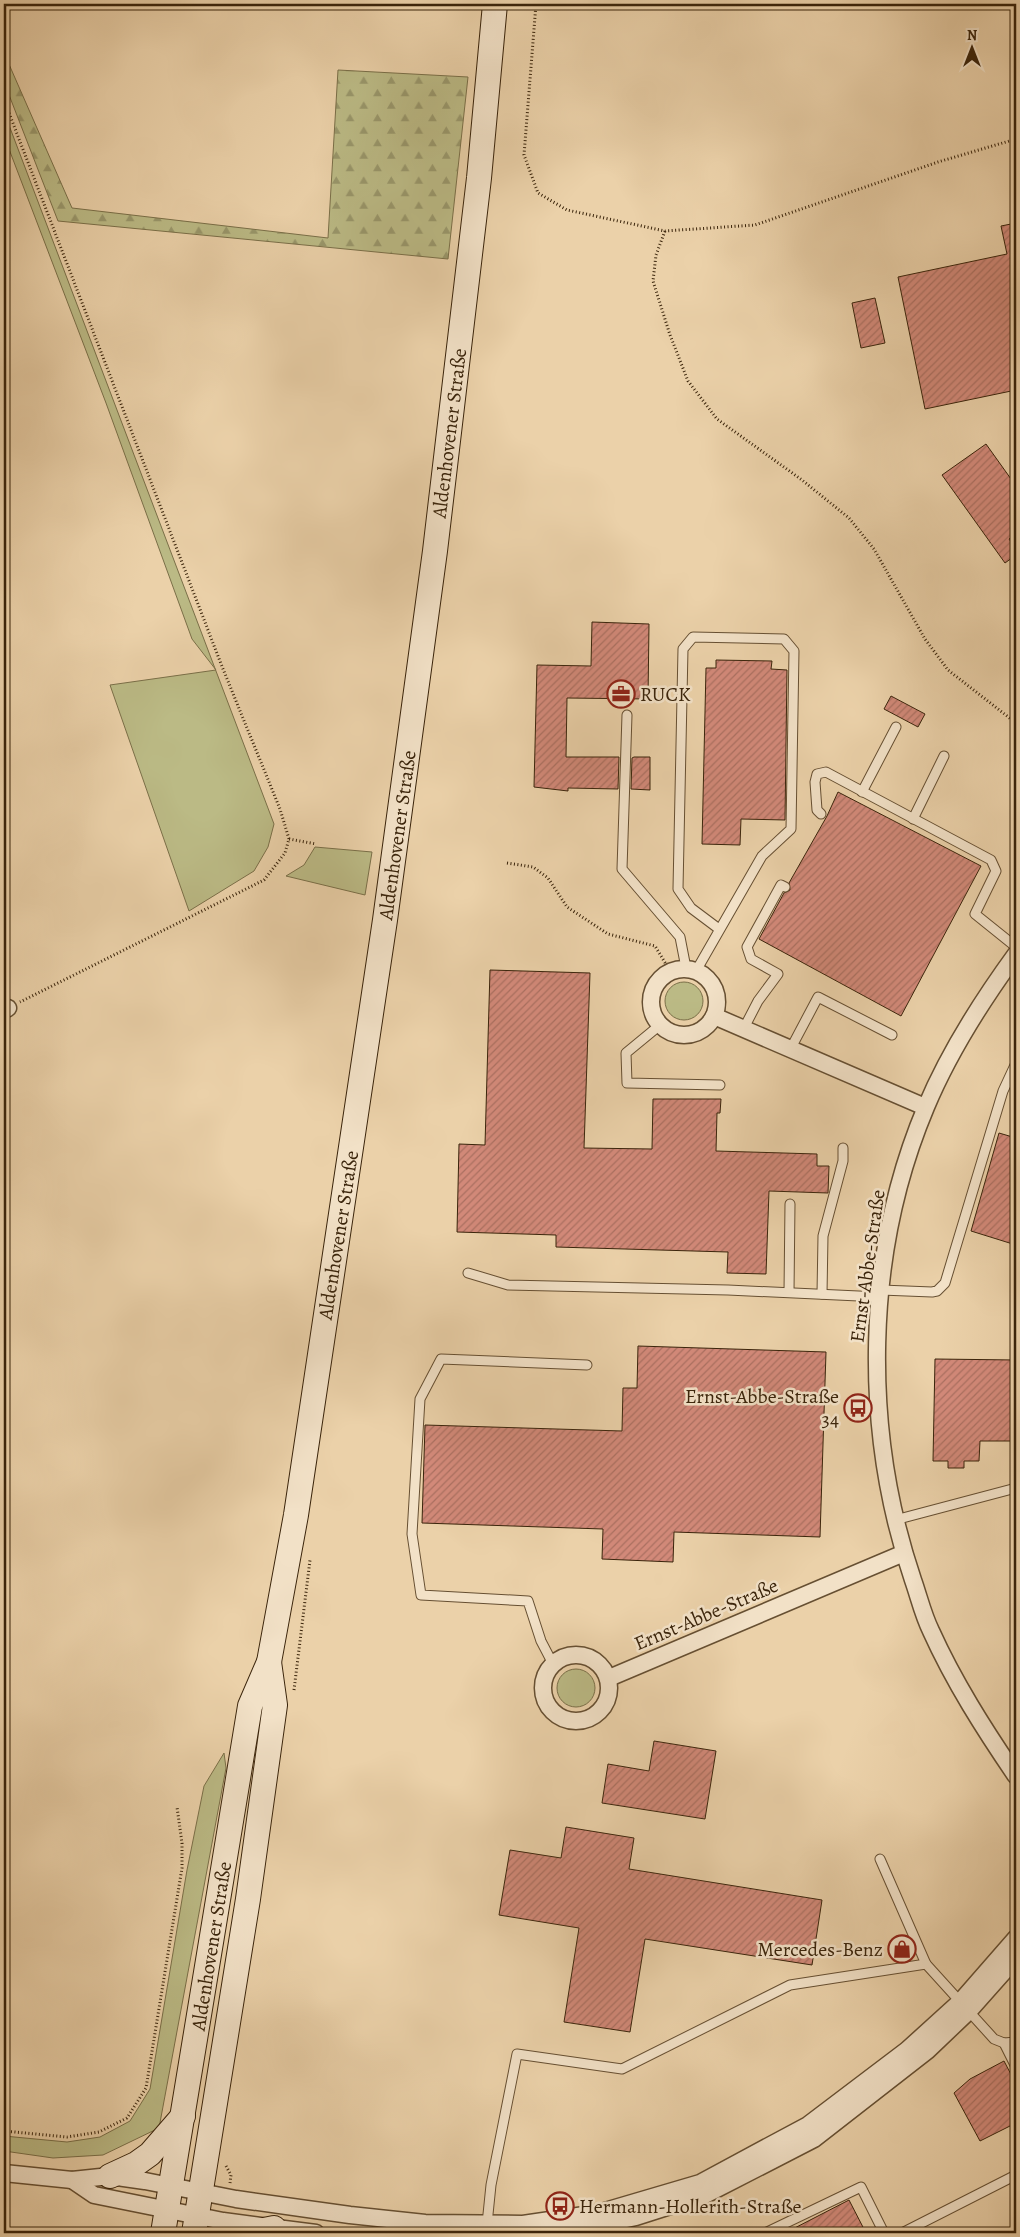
<svg xmlns="http://www.w3.org/2000/svg" width="1020" height="2237" font-family="Alegreya,serif">
  <style>
    .green { fill: #bbba85; stroke: #7a6f48 }
    .forest { fill: url(#forest-firs); stroke: #7a6f48 }
    .building { fill: url(#building-hatch); stroke: #3a240b }
    .lines { fill: none; stroke-linecap: round; stroke-linejoin: round }
    .service-casing { stroke: #664f32; stroke-width: 11 }
    .minor-casing { stroke: #664f32; stroke-width: 19 }
    .secondary-casing { stroke: #3a240b; stroke-width: 26 }
    .path { stroke: #3a240b; stroke-width: 3; stroke-dasharray: 1 2.5; stroke-linecap: butt }
    .service { stroke: #f2e1c7; stroke-width: 9 }
    .minor { stroke: #f2e1c7; stroke-width: 16 }
    .secondary { stroke: #f2e1c7; stroke-width: 24 }
    .labels { text-anchor: middle; stroke-width: 5; stroke-linejoin: round; paint-order: stroke }
    .street-label { font-size: 20px; fill: #3a240b; stroke: #f2e1c7 }
    .poi-label { font-size: 20px; fill: #3a240b; stroke: #f2e1c7; text-anchor: start }
  </style>
  <defs>
    <pattern id="forest-firs" width="22" height="20" patternUnits="userSpaceOnUse" patternTransform="scale(1.25)"><rect width="22" height="20" fill="#bbba85"/><path d="M5 1l3.5 6h-7zM16 11l3.5 6h-7z" fill="#99976b"/></pattern>
    <pattern id="building-hatch" width="6" height="6" patternUnits="userSpaceOnUse" patternTransform="scale(1.25)"><rect width="6" height="6" fill="#d28979"/><path d="M-1 1l2-2M0 6l6-6M5 7l2-2" fill="none" stroke="#ab7061"/></pattern>
  </defs>
  <rect width="100%" height="100%" fill="#ebd1a9"/>
  <filter id="stains"><feTurbulence type="fractalNoise" baseFrequency=".004" numOctaves="4"/><feColorMatrix values="0 0 0 0 .2 0 0 0 0 .09 0 0 0 0 .02 0 0 0 .5 -.17"/></filter>
  <radialGradient id="worn" r=".72"><stop offset=".6" stop-color="#630" stop-opacity="0"/><stop offset="1" stop-color="#630" stop-opacity=".3"/></radialGradient>
  <!-- green -->
  <g class="green">
    <polygon points="4,112 274,824 268,847 254,871 189,911 110,685 216,670 192,639 106,403 4,136"/>
    <polygon points="315,847 372,852 365,895 286,876 304,865"/>
    <circle cx="684" cy="1001" r="19"/>
    <circle cx="576" cy="1688" r="19"/>
    <polygon points="224,1753 226,1768 159,2128 103,2155 53,2158 4,2151 4,2136 67,2142 100,2137 130,2121 150,2089 187,1870 204,1786"/>
  </g>
  <!-- forest -->
  <polygon class="forest" points="4,45 8,62 72,208 328,238 338,70 468,77 448,259 58,221 4,82"/>
  <!-- building -->
  <g class="building">
    <polygon points="1016,223 1016,390 925,409 898,277 1007,254 1001,226"/>
    <polygon points="875,298 885,343 861,348 852,303"/>
    <polygon points="986,444 1016,486 1016,533 1009,539 1016,549 1016,555 1005,563 942,475"/>
    <polygon points="592,622 649,624 648,699 567,698 566,757 619,757 618,789 568,788 568,791 534,787 537,665 591,666"/>
    <polygon points="716,660 772,661 771,669 787,670 785,820 741,819 740,845 702,844 706,668 716,668"/>
    <polygon points="891,696 925,714 918,727 884,709"/>
    <polygon points="634,757 650,757 650,790 631,789 632,758"/>
    <polygon points="838,792 981,866 901,1016 759,939 784,893 790,890 789,883 827,816"/>
    <polygon points="490,970 590,973 584,1148 652,1149 653,1099 721,1099 720,1113 717,1113 716,1151 817,1154 817,1166 829,1166 828,1193 769,1191 766,1274 727,1273 728,1252 556,1247 556,1235 457,1232 459,1144 485,1145"/>
    <polygon points="999,1133 1016,1138 1016,1245 971,1231"/>
    <polygon points="638,1346 826,1352 820,1537 674,1532 673,1562 602,1559 603,1529 422,1523 425,1425 622,1431 623,1388 637,1388"/>
    <polygon points="935,1359 1016,1360 1016,1441 980,1441 979,1461 964,1461 964,1468 948,1468 948,1461 933,1461"/>
    <polygon points="654,1741 716,1751 705,1819 602,1803 608,1764 649,1771"/>
    <polygon points="566,1827 634,1838 629,1869 822,1900 812,1965 645,1939 630,2032 564,2022 579,1928 499,1915 510,1850 561,1858"/>
    <polygon points="1004,2061 1016,2084 1016,2123 980,2141 954,2093 970,2079"/>
    <polygon points="849,2200 866,2233 785,2233"/>
  </g>
  <g class="lines">
    <!-- service casing -->
    <g class="service-casing">
      <g id="service">
        <polyline points="627,715 622,869 680,937 686,968"/>
        <polyline points="862,792 896,727"/>
        <polyline points="821,814 817,810 815,782 817,774 826,772 991,860 996,871 975,914 1016,947"/>
        <polyline points="913,819 944,756"/>
        <polyline points="696,971 762,856 791,829 794,651 784,639 693,637 683,649 678,889 691,908 719,929"/>
        <polyline points="660,1025 626,1053 627,1083 720,1085"/>
        <polyline points="744,1028 758,1001 778,974 751,959 747,947 781,885 785,887"/>
        <polyline points="791,1048 818,997 892,1035"/>
        <polyline points="468,1273 508,1285 728,1290 880,1297"/>
        <polyline points="881,1290 932,1292 937,1291 945,1283 1003,1091 1016,1063"/>
        <polyline points="789,1292 790,1204"/>
        <polyline points="822,1294 823,1236 843,1161 843,1148"/>
        <polyline points="895,1520 1016,1488"/>
        <polyline points="553,1664 541,1641 528,1601 421,1595 412,1534 420,1399 441,1359 587,1365"/>
        <polyline points="880,1859 926,1964 994,2039 1004,2043 1016,2042"/>
        <polyline points="1004,2043 1016,2067"/>
        <polyline points="487,2224 491,2185 517,2054 622,2069 790,1985 926,1964"/>
        <polyline points="765,2233 861,2187 884,2233"/>
        <polyline points="902,2233 1016,2175"/>
      </g>
    </g>
    <!-- minor casing -->
    <g class="minor-casing">
      <g id="minor">
        <path d="M1016 954C981 1002 949 1052 926 1107 864 1254 862 1430 913 1580 919 1597 923 1615 931 1631 954 1682 984 1729 1016 1776"/>
        <circle cx="684" cy="1002" r="33"/>
        <polyline points="4,1010 8,1008"/>
        <polyline points="714,1016 925,1107"/>
        <circle cx="576" cy="1688" r="33"/>
        <polyline points="609,1678 904,1553"/>
        <polyline points="4,2173 72,2180 110,2176 145,2181 236,2199 350,2215 425,2223 523,2224 598,2213 700,2183 808,2125 907,2050 961,2001 1016,1938"/>
        <polyline points="72,2180 94,2195 223,2221 316,2233"/>
        <polyline points="560,2233 636,2217 705,2195 814,2139 927,2051 969,2011 1016,1958"/>
      </g>
    </g>
    <!-- secondary casing -->
    <g class="secondary-casing">
      <g id="secondary">
        <polyline points="110,2176 136,2164 150,2154 183,2116"/>
        <polyline points="163,2233 250,1706 269,1662 296,1515 385,920 435,551 479,178 495,4"/>
        <polyline points="194,2233 248,1899 275,1705 269,1662"/>
        <polyline points="249,2233 274,2228"/>
      </g>
    </g>
    <!-- path -->
    <g class="path">
      <polyline points="536,4 524,155 538,193 567,210 665,231 755,225 938,162 1016,139"/>
      <polyline points="4,100 223,669 280,809 289,839 285,853 264,880 20,1002"/>
      <polyline points="665,231 656,255 653,281 670,335 688,381 717,419 802,480 849,518 874,549 925,639 948,670 1016,723"/>
      <polyline points="289,839 316,844"/>
      <polyline points="507,863 533,867 548,878 567,907 608,934 655,946 670,971"/>
      <polyline points="294,1690 310,1560"/>
      <polyline points="4,2131 67,2137 99,2132 127,2118 146,2088 182,1868 182,1843 177,1807"/>
      <polyline points="226,2166 231,2175 230,2183"/>
    </g>
    <!-- service -->
    <use href="#service" class="service"/>
    <!-- minor -->
    <use href="#minor" class="minor"/>
    <!-- secondary -->
    <use href="#secondary" class="secondary"/>
  </g>
  <!-- icons -->
  <defs>
    <g id="office-ring" transform="scale(1.4375)"><circle r="9.5" fill="#f2e1c7" stroke="#8f2418" stroke-width="1.5"/><path d="M-6-3h4V-5.5h4V-3h4V5H-6ZM-1-4.5V-3h2v-1.5ZM-6 0V1H6V0Z" fill="#8f2418"/></g>
    <g id="bus-ring" transform="scale(1.4375)"><circle r="9.5" fill="#f2e1c7" stroke="#8f2418" stroke-width="1.5"/><path d="M-5-6H5V4H4V6H2V4H-2V6H-4V4H-5ZM-3.5-4V0h7V-4ZM-3.5 1.2v1.5H-2V1.2ZM2 1.2v1.5H3.5V1.2Z" fill="#8f2418"/></g>
    <g id="shop-ring" transform="scale(1.4375)"><circle r="9.5" fill="#f2e1c7" stroke="#8f2418" stroke-width="1.5"/><path d="M-5-2.5h2.3a2.7 3.5 0 0 1 5.4 0H5L5.5 6h-11ZM-1.5-2.5h3a1.5 2.3 0 0 0-3 0Z" fill="#8f2418"/></g>
  </defs>
  <g fill-rule="evenodd">
    <use href="#office-ring" x="621" y="694"/>
    <use href="#bus-ring" x="858" y="1408"/>
    <use href="#shop-ring" x="902" y="1949"/>
    <use href="#bus-ring" x="560" y="2206"/>
  </g>
  <g class="labels">
    <!-- street labels -->
    <g class="street-label">
      <text transform="translate(449 433) rotate(-83)" y="7">Aldenhovener Straße</text>
      <text transform="translate(397 835) rotate(-82)" y="7">Aldenhovener Straße</text>
      <text transform="translate(338 1235) rotate(-81)" y="7">Aldenhovener Straße</text>
      <text transform="translate(867 1266) rotate(-82)" y="7">Ernst-Abbe-Straße</text>
      <text transform="translate(706 1614) rotate(-23)" y="7">Ernst-Abbe-Straße</text>
      <text transform="translate(211 1946) rotate(-81)" y="7">Aldenhovener Straße</text>
    </g>
    <!-- poi labels -->
    <g class="poi-label">
      <text x="640" y="701">RUCK</text>
      <text x="839" y="1403" text-anchor="end">Ernst-Abbe-Straße<tspan x="839" dy="23">34</tspan></text>
      <text x="883" y="1956" text-anchor="end">Mercedes-Benz</text>
      <text x="579" y="2213">Hermann-Hollerith-Straße</text>
    </g>
  </g>
  <!-- margin -->
  <rect width="1020" height="2237" fill="none" stroke="#ebd1a9" stroke-width="20"/>
  <rect x="5" y="5" width="1010" height="2227" fill="none" stroke="#3a240b" stroke-width="2.5"/>
  <rect x="10" y="10" width="1000" height="2217" fill="none" stroke="#3a240b"/>
  <!-- north arrow -->
  <g transform="translate(972 48)" stroke="#f2e1c7" stroke-width="4" paint-order="stroke">
  <path d="M0-4L9 19L0 12L-9 19Z" fill="#3a240b"/>
  <text y="-8" font-size="14" font-weight="bold" text-anchor="middle" fill="#3a240b">N</text>
  </g>
  <rect width="100%" height="100%" filter="url(#stains)"/>
  <rect width="100%" height="100%" fill="url(#worn)"/>
</svg>
